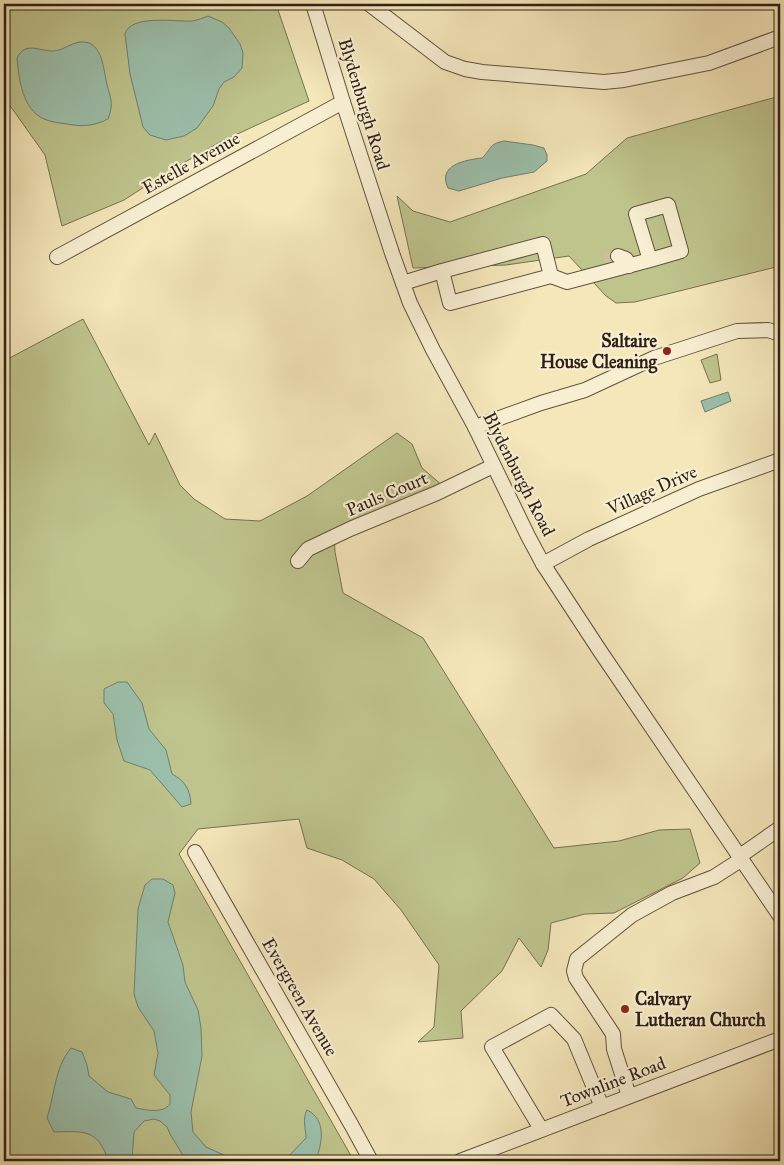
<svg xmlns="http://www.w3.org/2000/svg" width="784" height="1165" font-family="'IM FELL Great Primer',serif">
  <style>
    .green { fill: #bfc48d; stroke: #767252 }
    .water { fill: #9cc0ac; stroke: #708070 }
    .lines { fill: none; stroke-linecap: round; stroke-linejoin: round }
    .minor-tunnel { stroke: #ccbf99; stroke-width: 14; stroke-dasharray: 14 7; stroke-linecap: butt }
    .minor-casing { stroke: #605240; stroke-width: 16 }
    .minor { stroke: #f8efd2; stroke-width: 14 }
    .poi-dot { fill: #8f2418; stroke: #f8efd2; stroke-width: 2 }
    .labels { text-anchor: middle; stroke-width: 4.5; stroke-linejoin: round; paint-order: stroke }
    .street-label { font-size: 18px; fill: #2e2017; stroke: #f8efd2 }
    .poi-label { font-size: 18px; font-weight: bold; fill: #2e2017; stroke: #f8efd2; text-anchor: end }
  </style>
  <rect width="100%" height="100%" fill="#f4e7ba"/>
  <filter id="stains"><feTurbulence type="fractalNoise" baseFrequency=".004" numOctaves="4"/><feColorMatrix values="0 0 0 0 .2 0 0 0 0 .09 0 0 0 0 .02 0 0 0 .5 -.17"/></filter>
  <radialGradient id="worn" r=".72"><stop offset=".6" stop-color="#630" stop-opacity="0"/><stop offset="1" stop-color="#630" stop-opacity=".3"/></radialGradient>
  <!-- green -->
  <g class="green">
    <polygon points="18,4 276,4 309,101 220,142 166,173 124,200 62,226 45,155 11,107 4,103 4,8"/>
    <polygon points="780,96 780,269 776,267 635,302 616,303 606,296 569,256 506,265 413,268 397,196 413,211 450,222 586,174 627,138"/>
    <polygon points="83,319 149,445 155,433 180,485 194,499 225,519 260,521 307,496 397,433 412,444 422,468 443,486 334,532 335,552 343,593 423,638 554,848 619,841 659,830 690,829 700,863 683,878 614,913 585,914 551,923 548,950 541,967 519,938 502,971 461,1011 463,1038 418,1042 434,1027 439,965 401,910 374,879 342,860 307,848 299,819 198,829 179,854 354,1161 4,1161 4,361"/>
    <polygon points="717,354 721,380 710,383 701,360"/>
  </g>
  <!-- water -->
  <g class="water">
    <path d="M208 16 222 22 229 28 240 44 243 53 242 68 234 77 224 82 219 89 213 106 197 128 184 136 166 140 150 135 143 127 130 74 125 34C130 14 177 22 192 21 198 20 203 18 208 16Z"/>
    <path d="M80 42C101 40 103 65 106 80 109 96 115 102 108 119 94 126 82 127 67 124 59 123 51 122 44 119 22 109 19 79 17 58 25 41 39 51 53 51 62 51 71 43 80 42Z"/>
    <path d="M504 141 533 145 544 148 547 155V161L534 172 502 178 459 191 448 188C437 165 465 160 482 158 492 149 488 144 504 141Z"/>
    <polygon points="728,392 731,401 705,412 701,401"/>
    <path d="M118 682H127L142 703 149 729 166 750 172 774C185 781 190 789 191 804L182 807 150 770 124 761 117 740 113 714 104 703V689Z"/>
    <path d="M152 879H163L173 885 175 893 168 922 183 965 185 982 198 1010 201 1028 202 1056 191 1112 193 1132 206 1147 226 1156 233 1161H184V1157L170 1134 167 1127 160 1121 154 1119 144 1121 134 1132 132 1161H108C99 1129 83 1131 54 1132L47 1118C55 1094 54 1069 71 1048L82 1052 87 1065 89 1076 108 1092 131 1099 136 1108C148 1110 162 1114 170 1104V1095L154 1075 158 1053 154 1031 138 1007 134 994 138 909 145 885Z"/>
    <path d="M307 1110C327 1120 322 1143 316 1160L284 1161 306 1138C306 1129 302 1119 307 1110Z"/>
  </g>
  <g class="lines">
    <!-- minor-tunnel -->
    <polyline class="minor-tunnel" points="604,261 618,256"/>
    <!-- minor casing -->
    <g class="minor-casing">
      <g id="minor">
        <polyline points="313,4 343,102 392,253 410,303 433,350 475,427 528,536 543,564 600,651 780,916"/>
        <polyline points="369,4 445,62 465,69 482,72 604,82 624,80 709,63 780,37"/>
        <polyline points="618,256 626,259 629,266"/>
        <polyline points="57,257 343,102"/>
        <polyline points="551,276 567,282 650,260 636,214 668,205 681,251 650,260"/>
        <polyline points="403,283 442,271 450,303 551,276 543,244 442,271"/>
        <polyline points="475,427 541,403 585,390 654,358 737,331 768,330 780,334"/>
        <polyline points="298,561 308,549 350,529 437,493 493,466"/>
        <polyline points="543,564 589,539 699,489 780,460"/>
        <polyline points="195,852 352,1126 371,1161"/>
        <polyline points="740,856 780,828"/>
        <polyline points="629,1096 614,1049 613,1034 576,978 574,971 577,959 632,915 672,893 714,877 742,859"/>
        <polyline points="541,1129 492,1047 551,1015 574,1039 602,1107"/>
        <polyline points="460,1161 780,1039"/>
      </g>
    </g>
    <!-- minor -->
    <use href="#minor" class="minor"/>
  </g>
  <!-- markers -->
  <g class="poi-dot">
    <circle cx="667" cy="351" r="5"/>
    <circle cx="625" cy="1009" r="5"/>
  </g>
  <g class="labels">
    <!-- street labels -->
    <g class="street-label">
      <text transform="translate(364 104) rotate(73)" y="6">Blydenburgh Road</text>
      <text transform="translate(191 163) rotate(-29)" y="6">Estelle Avenue</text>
      <text transform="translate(519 474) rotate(63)" y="6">Blydenburgh Road</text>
      <text transform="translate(652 490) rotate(-24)" y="6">Village Drive</text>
      <text transform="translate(387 494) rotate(-23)" y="6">Pauls Court</text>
      <text transform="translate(300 997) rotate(60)" y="6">Evergreen Avenue</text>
      <text transform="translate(613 1082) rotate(-21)" y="6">Townline Road</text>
    </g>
    <!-- poi labels -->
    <g class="poi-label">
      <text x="657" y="347">Saltaire<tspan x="657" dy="21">House Cleaning</tspan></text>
      <text x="635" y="1005" text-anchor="start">Calvary<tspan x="635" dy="21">Lutheran Church</tspan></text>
    </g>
  </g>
  <!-- margin -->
  <rect width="784" height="1165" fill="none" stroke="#f4e7ba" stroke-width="20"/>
  <rect x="5" y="5" width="774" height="1155" fill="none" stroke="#2e2017" stroke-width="2.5"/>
  <rect x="10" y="10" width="764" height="1145" fill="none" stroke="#2e2017"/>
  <rect width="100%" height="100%" filter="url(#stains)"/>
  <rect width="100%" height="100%" fill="url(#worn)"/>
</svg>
